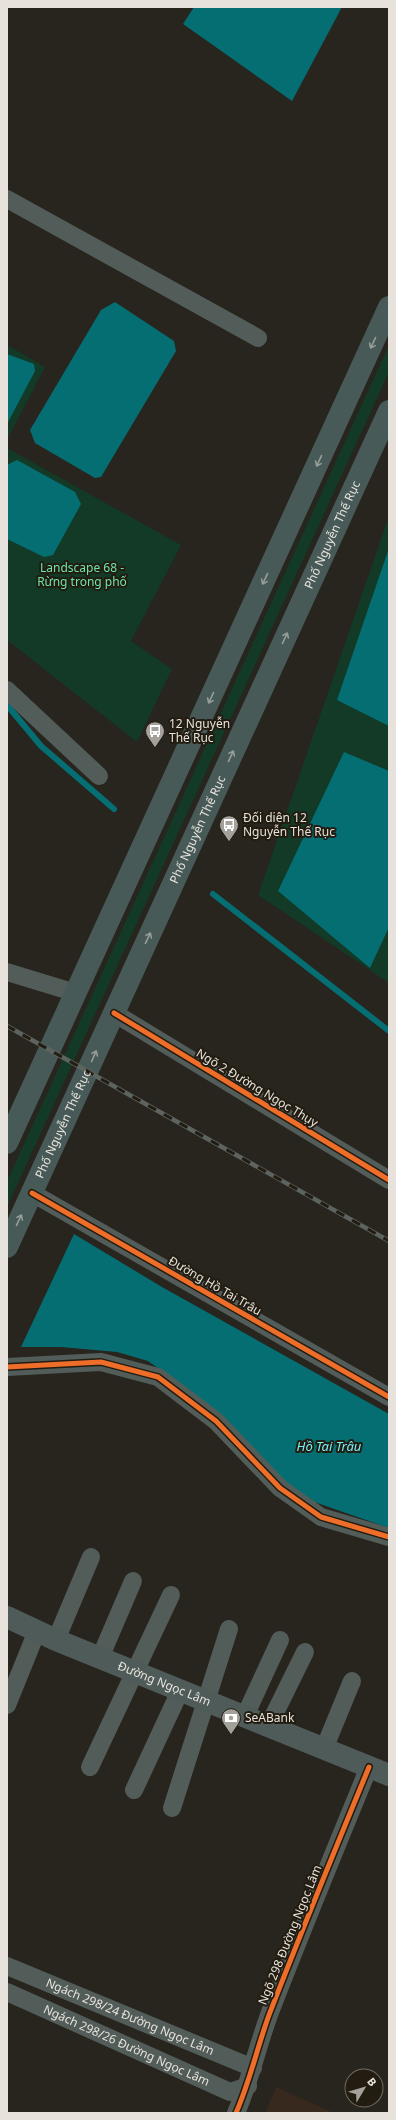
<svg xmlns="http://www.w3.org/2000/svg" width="396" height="2120" font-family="'Noto Sans',sans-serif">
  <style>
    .education { fill: #38291f }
    .green { fill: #123a27 }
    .water { fill: #046e73 }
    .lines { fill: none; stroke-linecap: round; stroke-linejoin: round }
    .stream { stroke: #046e73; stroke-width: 6 }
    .minor { stroke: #525c59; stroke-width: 18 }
    .secondary { stroke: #4e5b59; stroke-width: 22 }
    .primary { stroke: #475a57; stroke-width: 22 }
    .rail-casing { stroke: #5d6460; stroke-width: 4.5 }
    .rail { stroke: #221c11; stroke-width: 3; stroke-dasharray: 9; stroke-linecap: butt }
    .cycleway-casing { stroke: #221c11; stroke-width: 8 }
    .cycleway { stroke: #ee6e29; stroke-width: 5 }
    .oneway { stroke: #979e9a }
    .labels { text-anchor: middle; stroke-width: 4; stroke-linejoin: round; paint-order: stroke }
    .street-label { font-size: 12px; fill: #e7e3dc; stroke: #221c11 }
    .park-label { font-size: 12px; fill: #6ee5a9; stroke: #221c11 }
    .poi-label { font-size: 12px; fill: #e7e3dc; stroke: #221c11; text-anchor: start }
    .water-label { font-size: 13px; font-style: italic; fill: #74f0f8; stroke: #221c11 }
  </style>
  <rect width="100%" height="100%" fill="#28241e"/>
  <!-- education -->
  <polygon class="education" points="276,2087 334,2113 265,2113"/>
  <!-- green -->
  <g class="green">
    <polygon points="7,345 45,367 7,440"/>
    <polygon points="389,345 389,372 7,1207 7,1181"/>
    <polygon points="7,448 181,545 131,641 172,669 137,742 7,640"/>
    <polygon points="389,516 389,983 258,895"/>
  </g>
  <!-- water -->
  <g class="water">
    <polygon points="194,7 342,7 292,101 183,24"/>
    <polygon points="115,302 174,341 176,351 101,477 95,478 35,443 30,430 101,310"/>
    <polygon points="7,354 34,364 35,371 7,424"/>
    <polygon points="17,460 75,492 81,504 53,555 44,557 7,539 7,465"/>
    <polygon points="389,548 389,726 337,700"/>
    <polygon points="344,752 389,771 389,927 370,968 278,891"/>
    <polygon points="74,1234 162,1287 389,1414 389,1528 300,1497 175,1380 148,1361 117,1352 61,1347 21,1347"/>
  </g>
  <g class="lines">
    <!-- stream -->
    <g class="stream">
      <polyline points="7,705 41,746 114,809"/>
      <polyline points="213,894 389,1031"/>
    </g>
    <!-- minor -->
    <g class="minor">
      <polyline points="7,199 258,338"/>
      <polyline points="7,690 99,776"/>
      <polyline points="7,972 76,993"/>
      <polyline points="114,1013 389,1180"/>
      <polyline points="32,1193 389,1397"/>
      <polyline points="7,1367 101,1362 158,1377 216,1421 280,1488 321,1517 389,1537"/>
      <polyline points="56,1640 91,1557"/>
      <polyline points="100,1658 133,1581"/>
      <polyline points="7,1705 37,1631"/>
      <polyline points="245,1716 280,1640"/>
      <polyline points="269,1725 305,1652"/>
      <polyline points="324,1749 352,1681"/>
      <polyline points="90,1767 171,1595"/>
      <polyline points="134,1790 180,1691"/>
      <polyline points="172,1808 229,1629"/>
      <path id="s1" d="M7 1966 253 2068"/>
      <path id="s2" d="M7 1992 230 2092 248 2086"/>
      <path d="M236 2113C250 2081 257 2048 269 2015 301 1932 335 1850 369 1767"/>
    </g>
    <!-- secondary -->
    <path class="secondary" id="s3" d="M7 1617 56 1640 389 1775"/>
    <!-- primary -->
    <g class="primary">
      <polyline points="7,1143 389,307"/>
      <path id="s4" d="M7 1247 389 411"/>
    </g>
    <!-- rail casing -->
    <g class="rail-casing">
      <polyline id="rail" points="7,1026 389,1241"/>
    </g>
    <!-- rail -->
    <use href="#rail" class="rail"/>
    <!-- cycleway casing -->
    <g class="cycleway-casing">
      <g id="cycleway">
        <polyline points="114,1013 389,1180"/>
        <polyline points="32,1193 389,1397"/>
        <polyline points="7,1367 101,1362 158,1377 216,1421 280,1488 321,1517 389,1537"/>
        <path d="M236 2113C250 2081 257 2048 269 2015 301 1932 335 1850 369 1767"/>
      </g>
    </g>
    <!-- cycleway -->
    <use href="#cycleway" class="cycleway"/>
  </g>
  <!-- one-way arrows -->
  <defs><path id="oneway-shaft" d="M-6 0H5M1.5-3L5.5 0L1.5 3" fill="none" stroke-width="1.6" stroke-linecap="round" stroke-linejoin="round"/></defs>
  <g class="oneway">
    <use href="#oneway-shaft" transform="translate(373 343) rotate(115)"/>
    <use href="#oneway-shaft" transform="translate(319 461) rotate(115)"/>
    <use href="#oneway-shaft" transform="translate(265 579) rotate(115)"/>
    <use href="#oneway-shaft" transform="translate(285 638) rotate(-65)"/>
    <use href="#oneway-shaft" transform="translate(211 698) rotate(115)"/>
    <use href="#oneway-shaft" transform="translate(231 756) rotate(-65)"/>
    <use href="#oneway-shaft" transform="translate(148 938) rotate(-65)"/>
    <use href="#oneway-shaft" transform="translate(94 1056) rotate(-66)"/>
    <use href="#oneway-shaft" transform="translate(19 1220) rotate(-65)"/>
  </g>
  <!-- icons -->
  <defs>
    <g id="bus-pin" transform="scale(1)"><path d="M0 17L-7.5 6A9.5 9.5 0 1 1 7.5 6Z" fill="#a4a09a" stroke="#221c11"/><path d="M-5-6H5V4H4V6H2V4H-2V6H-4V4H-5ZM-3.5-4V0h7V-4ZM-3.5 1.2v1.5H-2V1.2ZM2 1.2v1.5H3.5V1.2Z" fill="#fff"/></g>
    <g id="bank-pin" transform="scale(1)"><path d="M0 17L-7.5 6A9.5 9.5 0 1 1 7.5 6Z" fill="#a4a09a" stroke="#221c11"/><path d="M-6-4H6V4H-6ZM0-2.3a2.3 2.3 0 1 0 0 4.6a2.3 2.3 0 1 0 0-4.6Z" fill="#fff"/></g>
  </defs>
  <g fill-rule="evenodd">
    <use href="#bus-pin" x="155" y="731"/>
    <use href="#bus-pin" x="229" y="825"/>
    <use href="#bank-pin" x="231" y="1718"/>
  </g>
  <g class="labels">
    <!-- street labels -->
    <g class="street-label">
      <text dy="4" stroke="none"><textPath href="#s4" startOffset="783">Phố Nguyễn Thế Rục</textPath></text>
      <text dy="4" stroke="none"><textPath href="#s4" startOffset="459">Phố Nguyễn Thế Rục</textPath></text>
      <text transform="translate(257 1088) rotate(31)" y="4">Ngõ 2 Đường Ngọc Thụy</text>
      <text dy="4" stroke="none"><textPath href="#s4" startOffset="135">Phố Nguyễn Thế Rục</textPath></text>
      <text transform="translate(215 1286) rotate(30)" y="4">Đường Hồ Tai Trâu</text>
      <text dy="4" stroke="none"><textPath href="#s3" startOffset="171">Đường Ngọc Lâm</textPath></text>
      <text transform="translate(290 1935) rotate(-68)" y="4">Ngõ 298 Đường Ngọc Lâm</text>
      <text dy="4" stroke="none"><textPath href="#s1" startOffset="133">Ngách 298/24 Đường Ngọc Lâm</textPath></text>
      <text dy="4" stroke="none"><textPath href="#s2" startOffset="131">Ngách 298/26 Đường Ngọc Lâm</textPath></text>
    </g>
    <!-- park labels -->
    <g class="park-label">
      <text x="82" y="572">Landscape 68 -<tspan x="82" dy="14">Rừng trong phố</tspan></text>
    </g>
    <!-- poi labels -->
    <g class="poi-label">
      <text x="169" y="728">12 Nguyễn<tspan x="169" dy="14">Thế Rục</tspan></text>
      <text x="243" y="822">Đối diện 12<tspan x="243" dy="14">Nguyễn Thế Rục</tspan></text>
      <text x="245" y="1722">SeABank</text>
    </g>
    <!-- water labels -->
    <g class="water-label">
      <text x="329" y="1451">Hồ Tai Trâu</text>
    </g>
  </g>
  <!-- border -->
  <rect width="396" height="2120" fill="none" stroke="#e7e3dc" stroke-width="16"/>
  <!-- north arrow -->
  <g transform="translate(364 2088) rotate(52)"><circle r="19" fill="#221c11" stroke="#716c62"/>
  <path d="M0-3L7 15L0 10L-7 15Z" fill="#a4a09a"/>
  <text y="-6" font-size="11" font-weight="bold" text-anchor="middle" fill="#e7e3dc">B</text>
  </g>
</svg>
